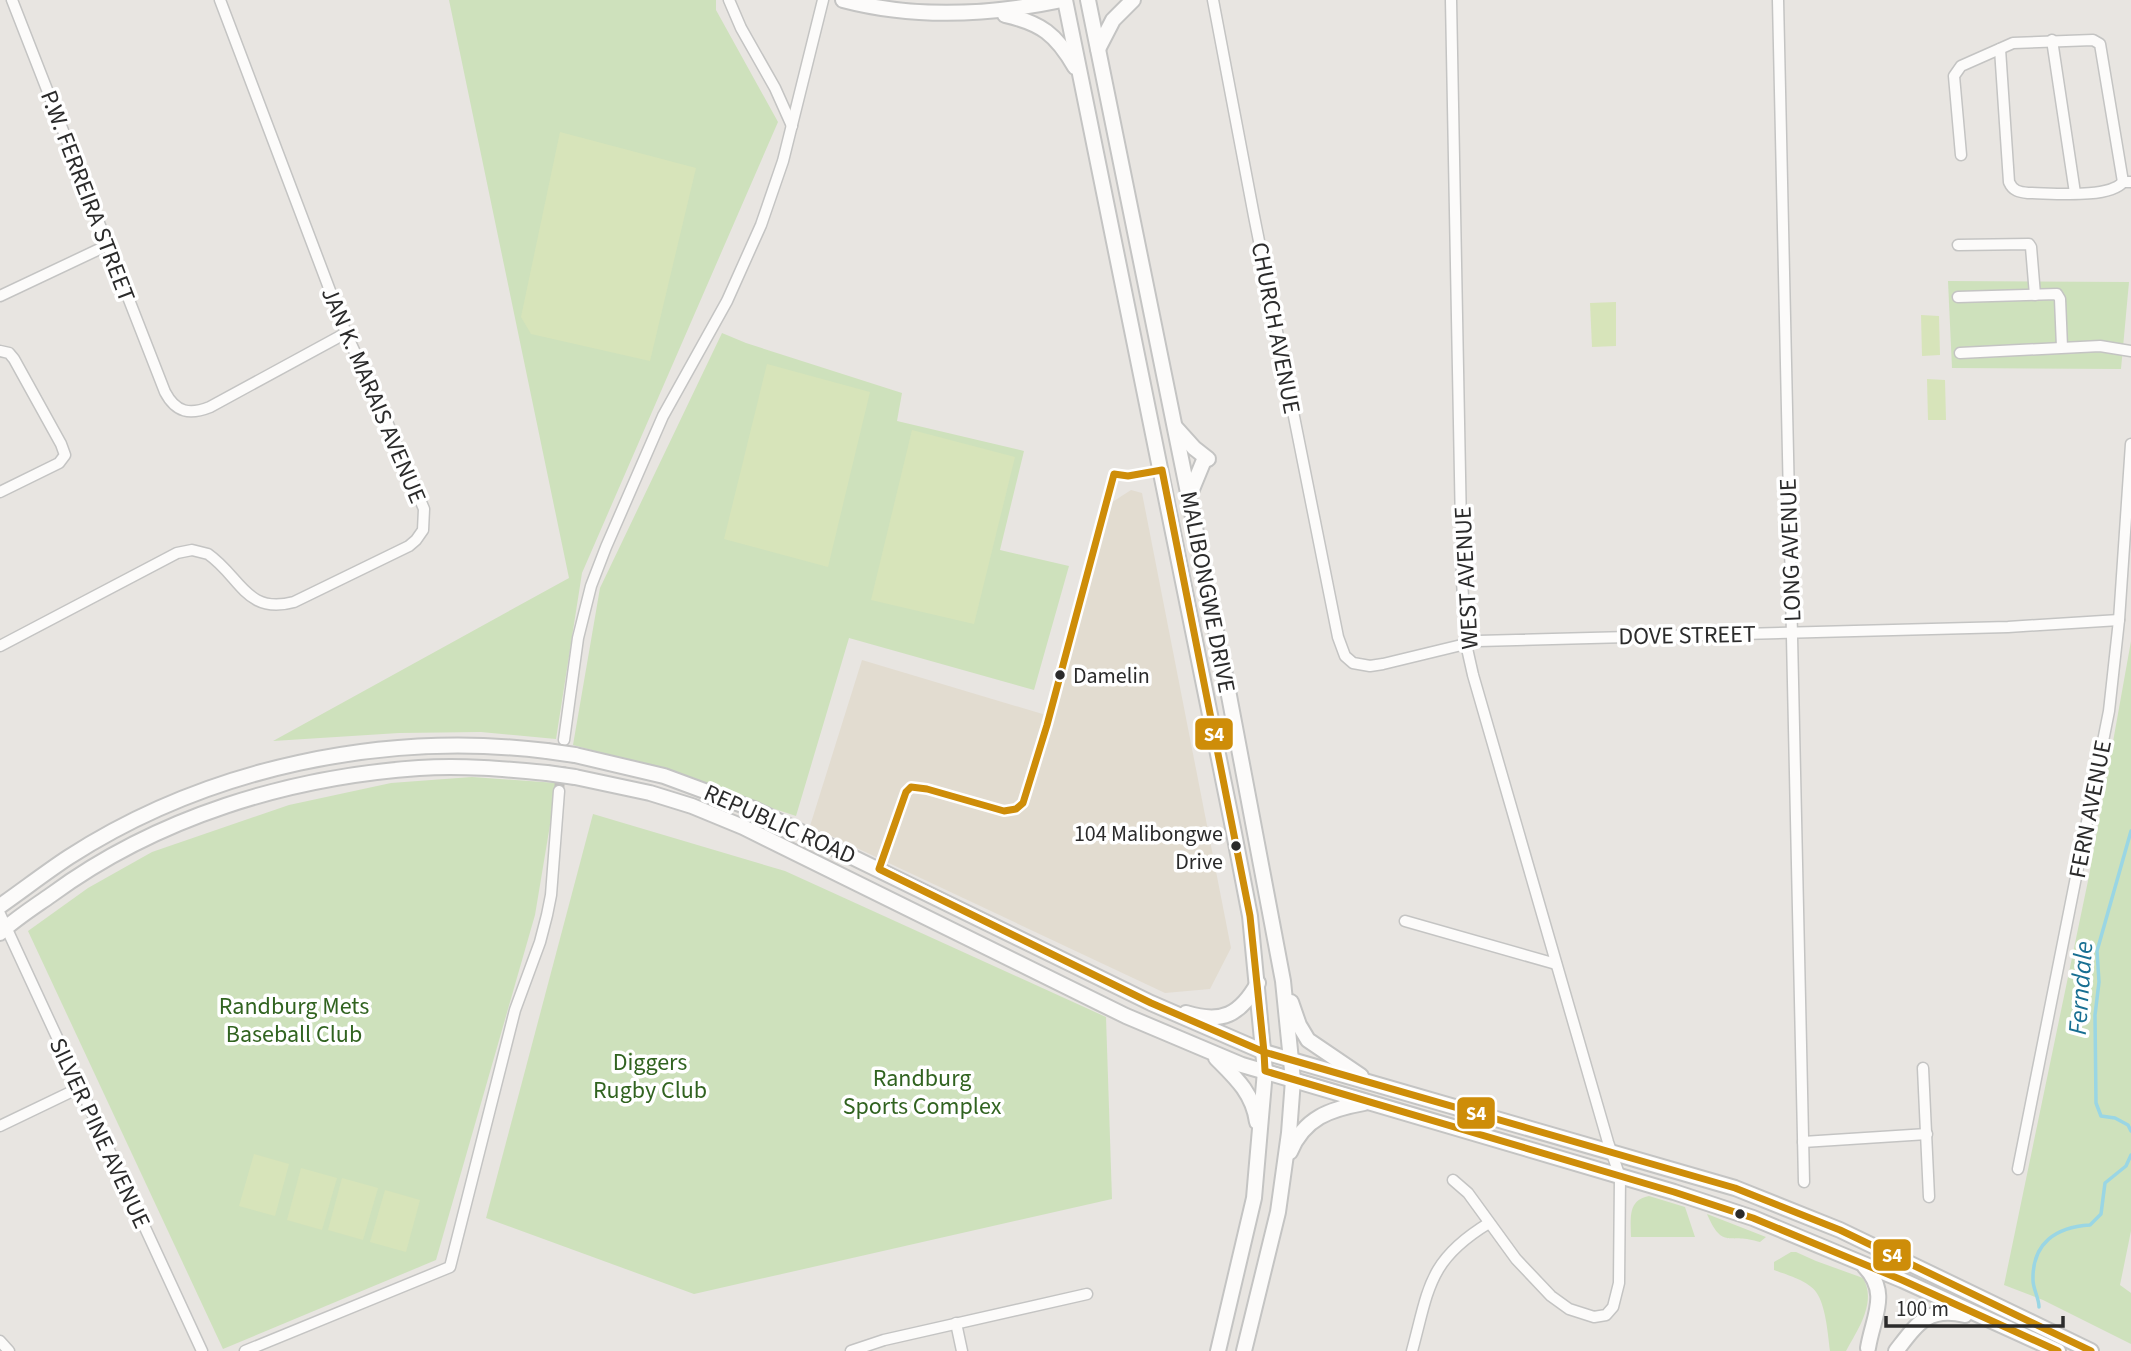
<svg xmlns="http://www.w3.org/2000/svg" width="2131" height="1351" font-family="'Source Sans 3',sans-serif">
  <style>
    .education { fill: #e2dcd0 }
    .green { fill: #cee1bc }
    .pitch { fill: #d7e4ba }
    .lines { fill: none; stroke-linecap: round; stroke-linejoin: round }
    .stream { stroke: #9ad6e4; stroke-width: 3.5 }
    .street-tunnel { stroke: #c2c0bd; stroke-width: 10; stroke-dasharray: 10 5; stroke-linecap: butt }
    .street-casing { stroke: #c4c4c3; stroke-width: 13 }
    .secondary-casing { stroke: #c4c4c3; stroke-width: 18 }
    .street { stroke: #fcfbfa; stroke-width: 10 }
    .secondary { stroke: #fcfbfa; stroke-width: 14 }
    .secondary-bridge-casing { stroke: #c4c4c3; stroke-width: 18; stroke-linecap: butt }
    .secondary-bridge { stroke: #fcfbfa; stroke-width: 14 }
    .bus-1-casing { stroke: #fff; stroke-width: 12 }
    .bus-1 { stroke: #ce8d09; stroke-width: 7 }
    .bus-dot { fill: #2b2b2b; stroke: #fff; stroke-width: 2.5 }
    .labels { text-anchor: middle; stroke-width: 7; stroke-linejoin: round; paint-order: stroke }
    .bus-label { font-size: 22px; fill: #2b2b2b; stroke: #fff; text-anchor: start }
    .street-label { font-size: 24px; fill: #2b2b2b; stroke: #fff }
    .park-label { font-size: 24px; fill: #316320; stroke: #fff }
    .water-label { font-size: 26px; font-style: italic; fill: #186f92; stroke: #fff }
    .line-badge { stroke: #fff; stroke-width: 2.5 }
    .badge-label { font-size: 19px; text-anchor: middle; font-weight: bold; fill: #fff }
  </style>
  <rect width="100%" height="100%" fill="#e8e5e1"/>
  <!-- education -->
  <polygon class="education" points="1131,490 1142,493 1231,948 1210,989 1165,993 810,826 862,660 1046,715 1103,508"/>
  <!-- green -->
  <g class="green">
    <polygon points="449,0 716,0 716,10 778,122 582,573 556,739 481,732 399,733 273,741 569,578"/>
    <polygon points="1948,281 2129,282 2121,369 1952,368"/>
    <polygon points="722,333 746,343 902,393 897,421 1024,451 1000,550 1069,566 1034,690 849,638 796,816 621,758 573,745 600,588"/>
    <polygon points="2131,641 2131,1231 2120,1285 2131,1293 2131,1344 2043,1300 2004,1285 2089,876"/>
    <polygon points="472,777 557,783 535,915 436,1260 223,1349 28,931 88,888 152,852 289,805 391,783"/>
    <polygon points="593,814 785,871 1106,1017 1112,1199 694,1294 486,1218"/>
    <path d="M1649 1196 1685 1207 1695 1237H1631C1631 1219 1627 1200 1649 1196Z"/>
    <path d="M1707 1214 1766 1237 1760 1242C1729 1232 1723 1251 1707 1214Z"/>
    <path d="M1791 1252H1796L1816 1261 1863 1278C1877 1302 1858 1329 1846 1351H1830C1828 1335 1826 1309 1818 1295 1811 1281 1787 1275 1774 1270V1262Z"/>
  </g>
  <!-- pitch -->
  <g class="pitch">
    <polygon points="560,132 696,168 650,361 531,334 521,317"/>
    <polygon points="1616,302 1616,346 1592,347 1590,303"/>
    <polygon points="1921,315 1939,316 1940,355 1922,356"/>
    <polygon points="767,364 870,392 828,567 724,539"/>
    <polygon points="1927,379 1945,380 1946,420 1928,420"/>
    <polygon points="912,430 1015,457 974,624 871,600"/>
    <polygon points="254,1154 289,1164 275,1216 239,1206"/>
    <polygon points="301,1168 337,1178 322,1230 287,1220"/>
    <polygon points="342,1178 378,1188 363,1240 328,1230"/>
    <polygon points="385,1190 420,1200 406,1252 370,1242"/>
  </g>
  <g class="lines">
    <!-- stream -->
    <g class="stream">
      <polyline points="2131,831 2097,951 2099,982 2095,1015 2096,1103 2101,1116 2115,1118 2128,1125 2131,1131"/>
      <path d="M2039 1307C2039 1298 2033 1289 2033 1280 2032 1243 2056 1227 2090 1225L2101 1214 2105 1183 2126 1166 2131 1155"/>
    </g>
    <!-- street-tunnel -->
    <polyline class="street-tunnel" points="559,791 563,747"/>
    <!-- street casing -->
    <g class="street-casing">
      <g id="street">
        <path d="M12 0 165 392C176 413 190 415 210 407L346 333"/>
        <polyline points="729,0 741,28 775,88 792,126"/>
        <polyline points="1213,0 1254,216 1338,637 1345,656 1353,663 1370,666 1383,664 1478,641 2008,627 2119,620"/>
        <polyline points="1451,0 1462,581 1466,644 1473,675 1608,1142 1620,1177 1619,1283 1613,1307 1606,1315 1594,1317 1569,1309 1551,1296 1516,1259 1468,1193 1453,1180"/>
        <polyline points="1778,0 1804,1182"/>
        <polyline points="2052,40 2075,193"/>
        <path d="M2000 49 2009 182C2013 191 2019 192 2028 193 2051 193 2109 199 2123 182H2131"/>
        <polyline points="1961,155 1954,76 1961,66 2013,43 2093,40 2100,44 2123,182"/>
        <polyline points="1958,245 2029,244 2031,247 2035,295"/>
        <polyline points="0,296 108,245"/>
        <polyline points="1958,297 2057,294 2060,299 2062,347"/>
        <polyline points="0,351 9,353 14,359 61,444 65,455 59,463 0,492"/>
        <polyline points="1960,353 2100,346 2131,351"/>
        <path d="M0 646 177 553 192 550 208 554C241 577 246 615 294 602L409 546 416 540 423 530 424 509 385 417 346 333 220 0"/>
        <polyline points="564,740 578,638 591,586 606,547 663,416 727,301 761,225 783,161 823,0"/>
        <polyline points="0,914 202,1351"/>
        <polyline points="1405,921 1556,964"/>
        <polyline points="1923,1068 1929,1197"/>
        <polyline points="0,1126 79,1088"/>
        <polyline points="1803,1142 1927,1134"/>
        <polyline points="2018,1169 2109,711 2119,620 2131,444"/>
        <polyline points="956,1323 962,1351"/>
        <polyline points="0,1341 9,1351"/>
        <polyline points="245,1351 450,1267 515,1010 540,942 547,915 551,895 559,791"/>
        <polyline points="851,1351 884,1340 1087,1294"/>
        <path d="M1412 1351C1429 1288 1428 1260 1489 1223"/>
      </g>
    </g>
    <!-- secondary casing -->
    <g class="secondary-casing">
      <g id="secondary">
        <path d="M843 0C915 19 991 15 1062 0"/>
        <polyline points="1065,0 1233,828 1250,916 1265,1071 1254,1198 1218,1351"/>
        <polyline points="1088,0 1227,685 1283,981 1293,1080 1289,1133 1278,1212 1244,1351"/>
        <path d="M1005 15C1041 23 1056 34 1075 67"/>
        <polyline points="1098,49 1113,20 1133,0"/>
        <polyline points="1176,428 1194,448 1208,459"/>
        <polyline points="1190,494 1204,460"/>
        <polyline points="575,755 664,776 756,810 1151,1003 1264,1052 1735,1188 1840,1230 2091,1351"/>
        <polyline points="575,777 650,793 692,806 743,827 1126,1016 1242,1065 1674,1192 1753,1218 1902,1280 2058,1351"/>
        <path d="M0 906C23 890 46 872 69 857 209 767 384 731 547 751"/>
        <path d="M0 933C15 919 34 907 51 895 157 817 289 777 419 768 462 765 505 769 547 773"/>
        <polyline points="1291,1002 1299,1025 1308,1040 1361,1076"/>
        <path d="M1186 1013C1222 1024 1240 1015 1258 983"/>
        <path d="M1216 1058C1235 1077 1253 1093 1257 1122"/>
        <path d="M1290 1152C1304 1118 1330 1109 1364 1103"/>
        <path d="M1865 1267C1890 1293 1873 1317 1868 1348"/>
        <path d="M1896 1351C1917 1324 1928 1306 1965 1315"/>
      </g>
    </g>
    <!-- street -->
    <use href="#street" class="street"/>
    <!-- secondary -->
    <use href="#secondary" class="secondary"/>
    <!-- secondary-bridge casing -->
    <g class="secondary-bridge-casing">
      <g id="secondary-bridge">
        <polyline points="547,751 575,755"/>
        <polyline points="547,773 575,777"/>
      </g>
    </g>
    <!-- secondary-bridge -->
    <use href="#secondary-bridge" class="secondary-bridge"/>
    <!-- bus-1 casing -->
    <g class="bus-1-casing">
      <g id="bus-1">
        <polygon points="1162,470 1250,916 1264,1052 1151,1003 879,869 906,792 911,787 927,789 1004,811 1016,809 1023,803 1047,725 1114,474 1128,476"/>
        <polyline points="1264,1052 1735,1188 1840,1230 2091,1351"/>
        <polyline points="1264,1052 1265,1071 1674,1192 1753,1218 1902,1280 2058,1351"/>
      </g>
    </g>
    <!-- bus-1 -->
    <use href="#bus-1" class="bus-1"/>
  </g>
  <!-- markers -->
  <g class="bus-dot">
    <circle cx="1060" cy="675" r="6"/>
    <circle cx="1236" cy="846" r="6"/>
    <circle cx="1740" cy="1214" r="6"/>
  </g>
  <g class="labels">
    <!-- bus labels -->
    <g class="bus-label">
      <text x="1073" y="683">Damelin</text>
      <text x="1223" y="841" text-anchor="end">104 Malibongwe<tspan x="1223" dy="28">Drive</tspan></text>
    </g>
    <!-- street labels -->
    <g class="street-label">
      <text transform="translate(88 196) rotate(69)" y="8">P.W. FERREIRA STREET</text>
      <text transform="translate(1276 328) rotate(79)" y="8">CHURCH AVENUE</text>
      <text transform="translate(374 395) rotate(67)" y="8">JAN K. MARAIS AVENUE</text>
      <text transform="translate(1790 550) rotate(-92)" y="8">LONG AVENUE</text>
      <text transform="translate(1466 578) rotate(-93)" y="8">WEST AVENUE</text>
      <text transform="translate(1208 592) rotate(79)" y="8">MALIBONGWE DRIVE</text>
      <text transform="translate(1687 635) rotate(-1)" y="8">DOVE STREET</text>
      <text transform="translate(2090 809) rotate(-79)" y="8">FERN AVENUE</text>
      <text transform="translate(780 824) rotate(24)" y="8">REPUBLIC ROAD</text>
      <text transform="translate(100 1133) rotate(65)" y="8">SILVER PINE AVENUE</text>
    </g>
    <!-- park labels -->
    <g class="park-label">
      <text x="294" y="1014">Randburg Mets<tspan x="294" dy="28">Baseball Club</tspan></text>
      <text x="650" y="1070">Diggers<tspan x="650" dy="28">Rugby Club</tspan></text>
      <text x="922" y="1086">Randburg<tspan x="922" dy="28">Sports Complex</tspan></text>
    </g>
    <!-- water labels -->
    <g class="water-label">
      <text transform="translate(2080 988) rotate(-86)" y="9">Ferndale</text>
    </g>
  </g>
  <g class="line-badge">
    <rect x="1194" y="717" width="40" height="34" rx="7" fill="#ce8d09"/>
    <rect x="1456" y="1096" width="40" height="34" rx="7" fill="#ce8d09"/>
    <rect x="1872" y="1238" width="40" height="34" rx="7" fill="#ce8d09"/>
  </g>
  <g class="badge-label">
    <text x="1214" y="741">S4</text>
    <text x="1476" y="1120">S4</text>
    <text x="1892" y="1262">S4</text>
  </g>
  <!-- scale -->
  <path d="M1886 1316v10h177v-10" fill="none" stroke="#2b2b2b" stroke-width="3.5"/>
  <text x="1896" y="1316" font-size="21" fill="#2b2b2b" stroke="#ffffff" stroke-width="5" paint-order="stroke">100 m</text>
</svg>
